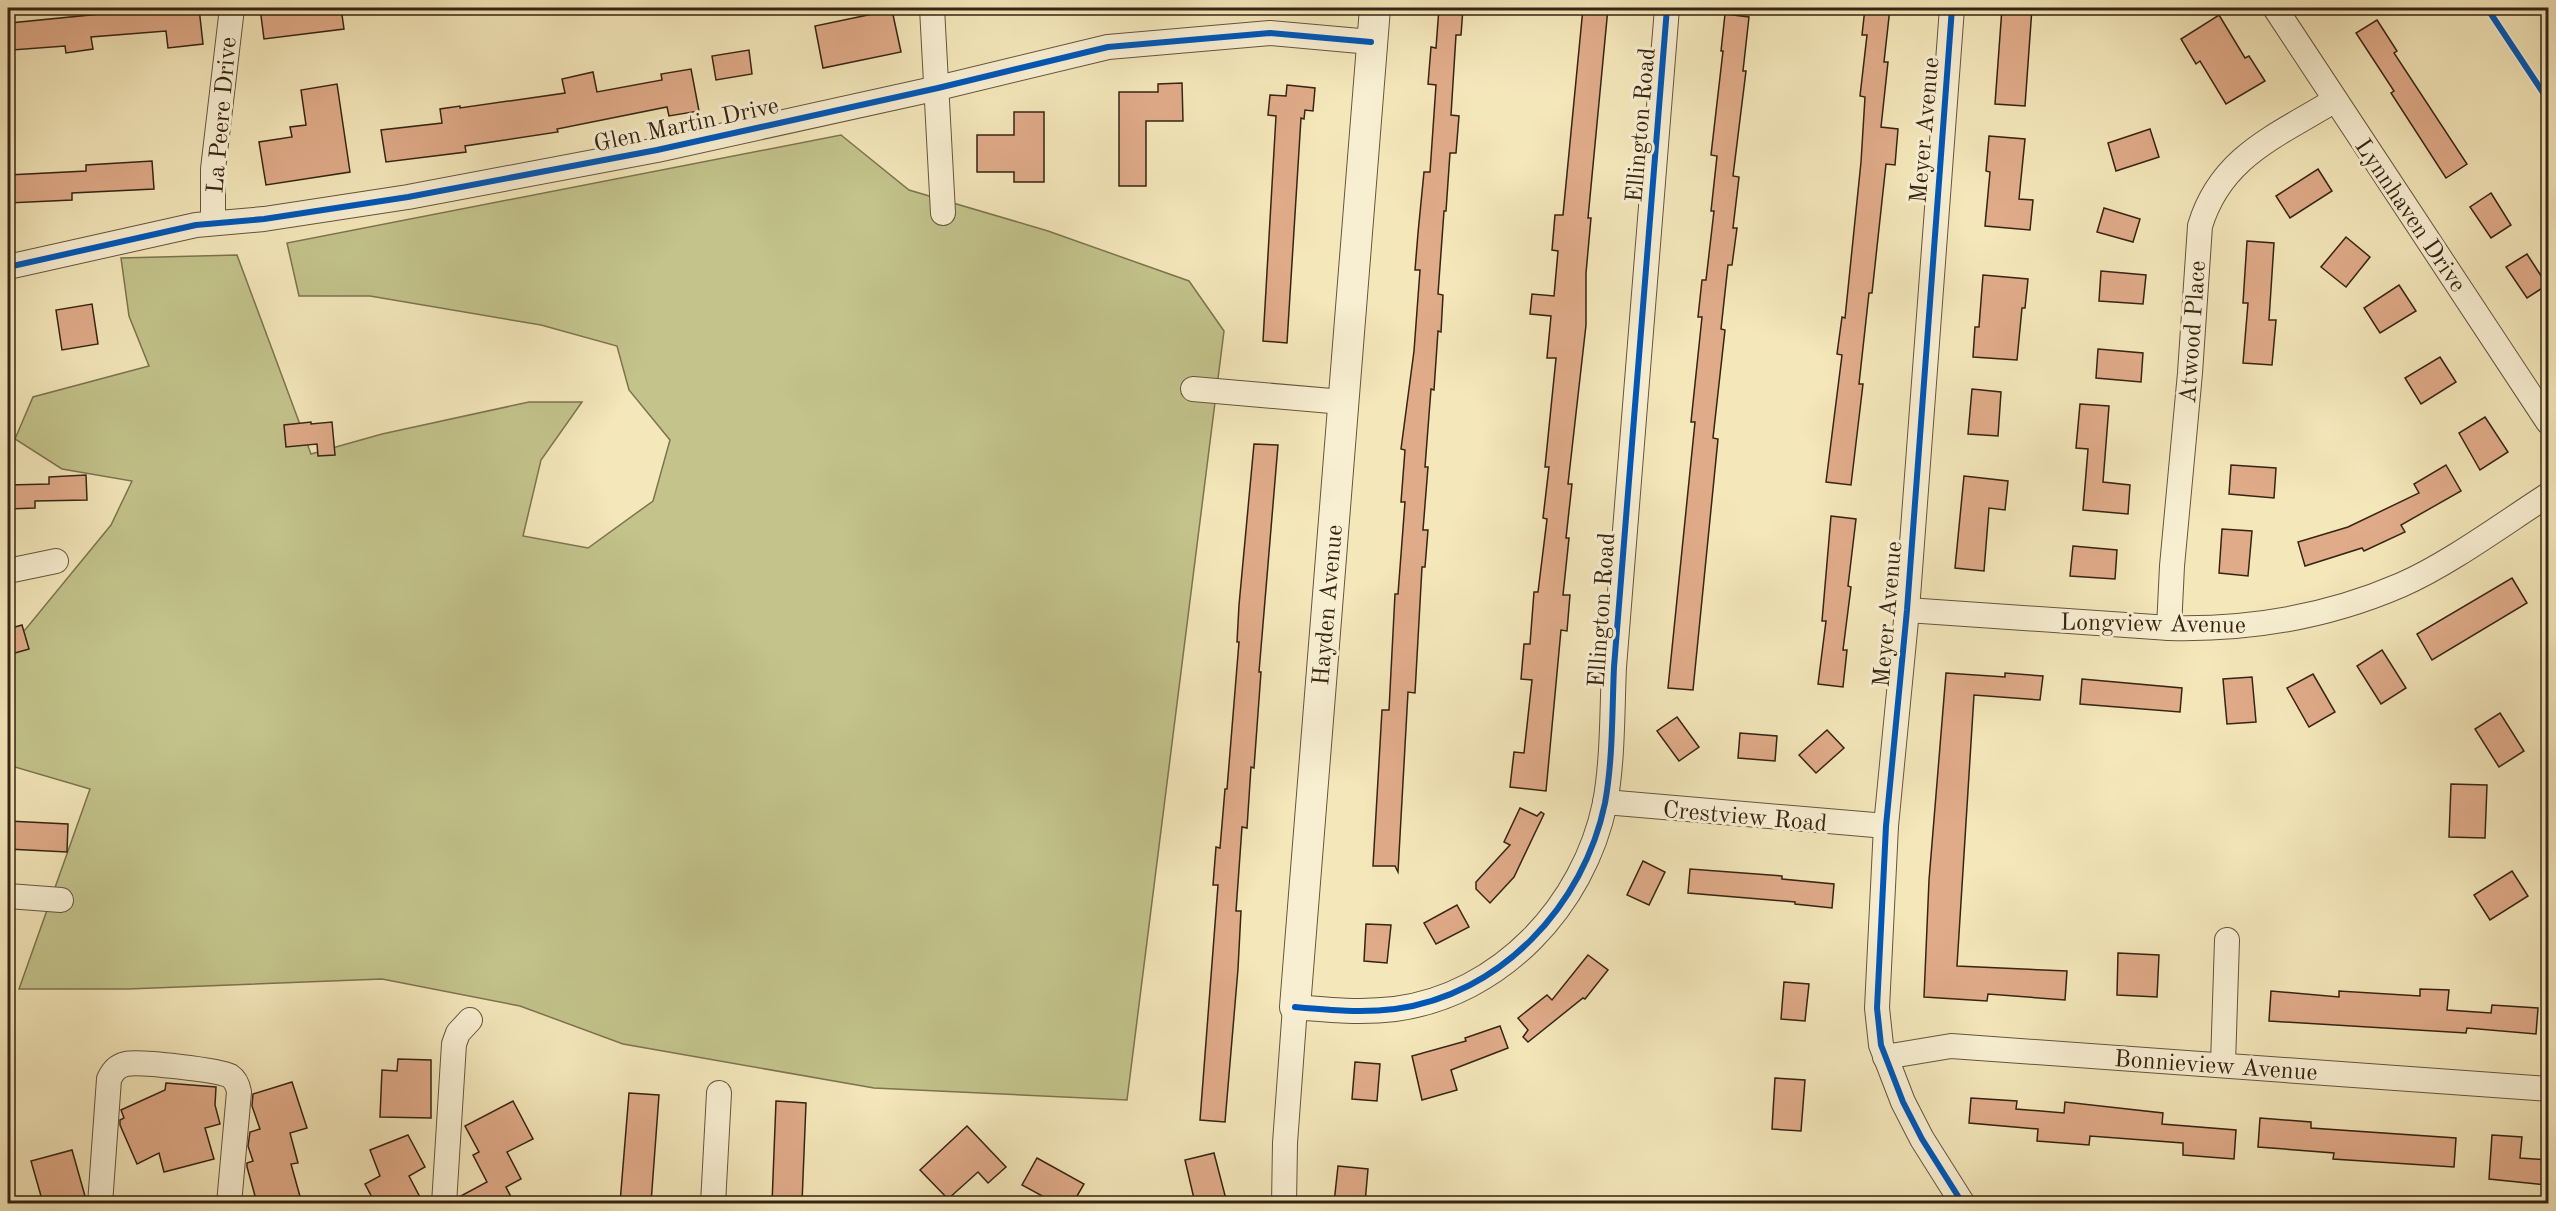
<svg xmlns="http://www.w3.org/2000/svg" width="2556" height="1211" font-family="'Old Standard TT',serif">
  <style>
    .green { fill: #c3c38b; stroke: #7c744f; stroke-width: 1.5 }
    .building { fill: #e0ab89; stroke: #362413; stroke-width: 1.5 }
    .lines { fill: none; stroke-linecap: round; stroke-linejoin: round }
    .minor-casing { stroke: #66553d; stroke-width: 26 }
    .tertiary-casing { stroke: #66553d; stroke-width: 32 }
    .minor { stroke: #f8efd2; stroke-width: 24 }
    .tertiary { stroke: #f8efd2; stroke-width: 30 }
    .cycleway-casing { stroke: #f8efd2; stroke-width: 10 }
    .cycleway { stroke: #0057b8; stroke-width: 6 }
    .labels { text-anchor: middle; stroke-width: 6; stroke-linejoin: round; paint-order: stroke }
    .street-label { font-size: 24px; fill: #362413; stroke: #f8efd2 }
  </style>
  <rect width="100%" height="100%" fill="#f4e7ba"/>
  <filter id="stains"><feTurbulence type="fractalNoise" baseFrequency=".00333" numOctaves="4"/><feColorMatrix values="0 0 0 0 .2 0 0 0 0 .09 0 0 0 0 .02 0 0 0 .5 -.17"/></filter>
  <radialGradient id="worn" r=".72"><stop offset=".6" stop-color="#630" stop-opacity="0"/><stop offset="1" stop-color="#630" stop-opacity=".3"/></radialGradient>
  <!-- green -->
  <polygon class="green" points="841,135 909,190 1048,231 1189,281 1224,331 1127,1100 874,1088 623,1044 520,1006 382,979 128,989 19,989 90,789 8,765 8,638 25,630 111,525 132,481 62,469 15,439 33,397 149,366 129,316 121,258 237,255 311,454 382,434 529,402 582,402 541,460 523,536 588,548 653,501 670,440 629,390 617,346 541,325 370,296 299,296 287,243"/>
  <!-- building -->
  <g class="building">
    <polygon points="110,8 199,8 203,44 168,48 166,31 91,37 93,49 66,53 65,46 12,50 10,23 110,13"/>
    <polygon points="260,8 341,8 344,29 264,39"/>
    <polygon points="1439,8 1463,8 1461,35 1456,35 1451,115 1459,116 1456,153 1450,153 1446,211 1444,211 1438,294 1443,295 1441,332 1438,331 1434,390 1431,389 1425,467 1428,467 1423,530 1428,530 1425,567 1422,567 1415,693 1408,692 1398,872 1395,866 1373,866 1382,710 1389,710 1395,594 1398,594 1405,502 1401,502 1405,450 1401,449 1414,351 1420,270 1415,270 1418,233 1424,172 1430,172 1436,85 1428,84 1431,47 1436,48"/>
    <polygon points="1583,8 1608,8 1588,218 1591,218 1586,273 1586,325 1568,484 1572,484 1566,538 1569,538 1563,595 1570,595 1567,631 1561,630 1546,791 1510,787 1514,752 1524,753 1532,680 1521,679 1524,644 1530,644 1534,592 1538,592 1547,519 1543,518 1549,467 1545,467 1556,358 1547,358 1551,316 1530,314 1532,294 1554,296 1558,251 1552,250 1555,215 1563,215"/>
    <polygon points="1865,8 1890,8 1884,62 1888,62 1881,127 1898,129 1895,165 1886,164 1872,293 1869,293 1859,384 1863,384 1851,485 1826,482 1842,355 1837,354 1842,317 1845,318 1861,162 1865,97 1860,96 1867,35 1862,35"/>
    <polygon points="2002,8 2032,8 2025,106 1995,104"/>
    <polygon points="892,10 901,52 823,68 815,26"/>
    <polygon points="1725,14 1749,17 1743,71 1746,71 1733,176 1739,177 1733,228 1737,228 1732,265 1728,265 1721,329 1725,330 1713,438 1718,439 1693,690 1668,688 1695,422 1691,422 1702,317 1698,317 1702,280 1706,280 1714,211 1711,211 1717,156 1711,155 1723,51 1721,51"/>
    <polygon points="2219,15 2245,58 2249,56 2265,81 2226,104 2200,61 2196,64 2181,39"/>
    <polygon points="2377,20 2397,51 2394,53 2467,164 2446,178 2391,93 2394,91 2356,33"/>
    <polygon points="749,50 752,74 716,80 712,56"/>
    <polygon points="691,69 699,111 669,116 667,107 557,129 558,132 465,146 466,152 386,162 381,130 442,123 440,109 460,106 460,108 565,93 562,79 593,72 597,92 662,80 661,74"/>
    <polygon points="1182,83 1183,121 1146,121 1146,186 1119,186 1119,92 1158,92 1158,84"/>
    <polygon points="337,84 350,172 266,185 259,142 292,137 290,127 306,125 301,90"/>
    <polygon points="1287,85 1315,88 1313,111 1305,110 1304,119 1301,118 1287,343 1263,341 1276,116 1268,115 1270,95 1286,96"/>
    <polygon points="1014,112 1044,112 1044,182 1014,182 1014,172 977,172 977,135 1014,135"/>
    <polygon points="2150,129 2159,157 2116,171 2108,143"/>
    <polygon points="1989,136 2025,139 2019,199 2033,200 2030,230 1985,226 1990,172 1986,171"/>
    <polygon points="152,161 154,189 72,193 72,200 8,203 8,175 86,171 86,165"/>
    <polygon points="2318,169 2332,191 2290,218 2276,196"/>
    <polygon points="2491,193 2511,225 2491,238 2470,207"/>
    <polygon points="2104,208 2140,219 2133,242 2097,232"/>
    <polygon points="2346,237 2370,257 2346,287 2321,267"/>
    <polygon points="2247,241 2274,243 2269,320 2276,320 2272,365 2243,363 2248,303 2243,303"/>
    <polygon points="2527,254 2547,285 2527,298 2506,267"/>
    <polygon points="2101,271 2146,275 2143,304 2099,301"/>
    <polygon points="1983,275 2028,279 2025,308 2022,308 2017,360 1973,357 1975,327 1979,327"/>
    <polygon points="2399,285 2416,311 2380,333 2364,308"/>
    <polygon points="92,304 98,344 62,350 56,310"/>
    <polygon points="2098,349 2143,353 2141,382 2096,378"/>
    <polygon points="2440,357 2456,382 2421,404 2405,378"/>
    <polygon points="1972,389 2001,392 1998,436 1968,434"/>
    <polygon points="2080,404 2109,406 2103,482 2130,485 2128,514 2083,510 2088,449 2076,448"/>
    <polygon points="2485,417 2508,452 2480,470 2459,433"/>
    <polygon points="311,422 311,424 332,422 335,455 318,456 317,444 286,447 284,425"/>
    <polygon points="1254,444 1278,445 1259,672 1261,672 1254,768 1251,767 1247,828 1242,827 1236,911 1241,911 1238,969 1225,1122 1200,1120 1218,885 1213,885 1216,847 1220,848 1225,789 1227,789 1239,642 1237,642 1239,605"/>
    <polygon points="2231,465 2276,468 2274,498 2229,494"/>
    <polygon points="2446,465 2461,491 2401,525 2405,532 2364,551 2362,548 2305,566 2298,542 2348,527 2419,493 2414,484"/>
    <polygon points="86,475 87,500 35,501 35,508 8,509 8,485 49,484 49,477"/>
    <polygon points="1964,476 2008,481 2005,510 1989,508 1984,571 1955,568"/>
    <polygon points="1831,516 1856,519 1848,586 1851,587 1843,650 1847,650 1843,687 1818,684 1826,621 1822,621"/>
    <polygon points="2222,529 2252,531 2248,576 2219,573"/>
    <polygon points="2073,546 2117,550 2115,579 2070,576"/>
    <polygon points="2512,578 2527,603 2432,660 2417,634"/>
    <polygon points="22,625 29,649 8,655 8,629"/>
    <polygon points="2382,650 2406,688 2381,704 2357,666"/>
    <polygon points="1946,673 2005,677 2005,673 2043,676 2040,700 1974,695 1957,966 2067,971 2065,1000 1988,994 1987,1001 1924,997 1929,880"/>
    <polygon points="2313,674 2335,712 2309,727 2287,688"/>
    <polygon points="2252,677 2256,722 2227,724 2223,679"/>
    <polygon points="2082,679 2182,688 2180,712 2080,704"/>
    <polygon points="2500,713 2524,751 2499,767 2475,729"/>
    <polygon points="1677,717 1699,747 1679,761 1657,731"/>
    <polygon points="1827,730 1844,748 1816,773 1799,755"/>
    <polygon points="1740,733 1777,736 1775,761 1738,758"/>
    <polygon points="2451,784 2487,785 2485,838 2449,837"/>
    <polygon points="1520,808 1537,816 1541,812 1544,814 1514,877 1490,903 1476,889 1476,882 1510,845 1504,842"/>
    <polygon points="8,821 68,824 67,852 8,849"/>
    <polygon points="1643,861 1665,872 1649,905 1627,895"/>
    <polygon points="1690,869 1782,876 1782,879 1834,884 1832,908 1795,904 1795,902 1688,893"/>
    <polygon points="2512,871 2528,896 2490,920 2474,895"/>
    <polygon points="1457,905 1469,927 1436,944 1424,923"/>
    <polygon points="1366,924 1391,925 1387,963 1364,961"/>
    <polygon points="2118,953 2159,955 2157,997 2117,995"/>
    <polygon points="1588,955 1608,970 1585,999 1583,998 1528,1042 1523,1037 1528,1030 1518,1018 1547,995 1552,1000"/>
    <polygon points="1784,982 1809,984 1805,1021 1781,1019"/>
    <polygon points="2420,989 2449,990 2447,1010 2491,1013 2492,1005 2538,1008 2536,1034 2467,1028 2466,1033 2269,1021 2271,991 2339,997 2339,991 2420,996"/>
    <polygon points="1500,1026 1508,1048 1451,1070 1457,1090 1422,1100 1412,1056 1466,1041 1465,1038"/>
    <polygon points="398,1059 431,1060 431,1118 380,1117 382,1070 397,1071"/>
    <polygon points="1355,1062 1380,1064 1377,1101 1352,1099"/>
    <polygon points="1775,1078 1805,1080 1801,1131 1772,1129"/>
    <polygon points="292,1082 307,1128 290,1133 298,1163 291,1164 301,1200 286,1203 257,1203 247,1167 247,1163 253,1161 248,1146 250,1132 260,1129 252,1106 253,1094"/>
    <polygon points="166,1083 216,1087 215,1105 220,1124 205,1128 214,1159 164,1172 159,1153 137,1164 120,1125 120,1120 124,1118 121,1110 165,1090"/>
    <polygon points="629,1093 659,1095 651,1203 620,1203"/>
    <polygon points="1971,1098 2017,1101 2016,1109 2064,1113 2065,1102 2163,1113 2162,1124 2236,1130 2234,1159 2183,1155 2183,1143 2090,1136 2089,1145 2037,1141 2038,1129 1969,1123"/>
    <polygon points="513,1101 533,1139 507,1152 521,1179 506,1187 514,1203 458,1203 459,1197 487,1182 473,1155 479,1152 465,1126"/>
    <polygon points="776,1101 806,1103 802,1203 772,1203"/>
    <polygon points="2260,1118 2311,1122 2311,1128 2456,1138 2454,1167 2333,1159 2334,1153 2258,1147"/>
    <polygon points="967,1126 1006,1167 988,1183 978,1172 948,1199 920,1170"/>
    <polygon points="408,1135 425,1167 409,1176 423,1203 375,1203 365,1184 380,1176 370,1150"/>
    <polygon points="2492,1135 2522,1137 2520,1158 2548,1160 2548,1185 2489,1179"/>
    <polygon points="72,1150 85,1196 58,1203 43,1203 31,1161"/>
    <polygon points="1214,1153 1227,1203 1195,1203 1185,1160"/>
    <polygon points="1037,1158 1084,1184 1073,1203 1055,1203 1022,1185"/>
    <polygon points="1338,1166 1368,1169 1365,1203 1334,1203"/>
  </g>
  <g class="lines">
    <!-- minor casing -->
    <g class="minor-casing">
      <g id="minor">
        <polyline points="932,8 943,213"/>
        <polyline points="1952,8 1907,610 1886,826 1877,1008 1881,1045 1903,1102 1922,1139 1963,1204"/>
        <polyline points="2275,8 2548,422"/>
        <polyline points="213,222 213,169 232,8"/>
        <polyline points="8,267 196,225 264,219 408,197 657,150 938,88 1108,47 1270,33 1371,42"/>
        <polyline points="1193,389 1343,402"/>
        <polyline points="8,571 56,561"/>
        <path d="M1907 610 2169 628C2249 630 2327 617 2401 585 2449 564 2503 524 2548 495"/>
        <path d="M2169 628 2172 566 2190 373 2200 226C2221 156 2277 136 2335 100"/>
        <polyline points="1605,802 1886,826"/>
        <polyline points="8,896 61,900"/>
        <polyline points="1885,1057 1951,1046 2548,1089"/>
        <polyline points="2223,1064 2227,940"/>
        <path d="M100 1204 109 1079C113 1071 117 1066 126 1064 139 1061 219 1070 230 1076 236 1080 238 1086 239 1092L229 1204"/>
        <polyline points="444,1204 454,1044 458,1033 470,1020"/>
        <polyline points="713,1204 719,1093"/>
        <path d="M1284 1204 1285 1143 1295 1007C1329 1010 1361 1013 1395 1009 1501 995 1584 905 1605 803 1613 759 1612 711 1614 667L1667 8"/>
      </g>
    </g>
    <!-- tertiary casing -->
    <g class="tertiary-casing">
      <polyline id="tertiary" points="1295,1007 1375,8"/>
    </g>
    <!-- minor -->
    <use href="#minor" class="minor"/>
    <!-- tertiary -->
    <use href="#tertiary" class="tertiary"/>
    <!-- cycleway casing -->
    <g class="cycleway-casing">
      <g id="cycleway">
        <polyline points="1952,8 1907,610 1886,826 1877,1008 1881,1045 1903,1102 1922,1139 1963,1204"/>
        <polyline points="2487,8 2548,100"/>
        <polyline points="8,267 196,225 264,219 408,197 657,150 938,88 1108,47 1270,33 1371,42"/>
        <path d="M1295 1007C1329 1010 1361 1013 1395 1009 1501 995 1584 905 1605 803 1613 759 1612 711 1614 667L1667 8"/>
      </g>
    </g>
    <!-- cycleway -->
    <use href="#cycleway" class="cycleway"/>
  </g>
  <g class="labels">
    <!-- street labels -->
    <g class="street-label">
      <text transform="translate(221 115) rotate(-85)" y="8">La Peere Drive</text>
      <text transform="translate(686 124) rotate(-12)" y="8">Glen Martin Drive</text>
      <text transform="translate(1640 125) rotate(-85)" y="8">Ellington Road</text>
      <text transform="translate(1924 130) rotate(-85)" y="8">Meyer Avenue</text>
      <text transform="translate(2411 215) rotate(56)" y="8">Lynnhaven Drive</text>
      <text transform="translate(2192 332) rotate(-86)" y="8">Atwood Place</text>
      <text transform="translate(1327 605) rotate(-85)" y="8">Hayden Avenue</text>
      <text transform="translate(1601 610) rotate(-86)" y="8">Ellington Road</text>
      <text transform="translate(1887 614) rotate(-85)" y="8">Meyer Avenue</text>
      <text transform="translate(2153 623) rotate(1)" y="8">Longview Avenue</text>
      <text transform="translate(1745 816) rotate(5)" y="8">Crestview Road</text>
      <text transform="translate(2216 1065) rotate(4)" y="8">Bonnieview Avenue</text>
    </g>
  </g>
  <!-- margin -->
  <rect width="2556" height="1211" fill="none" stroke="#f4e7ba" stroke-width="30"/>
  <rect x="9" y="9" width="2538" height="1193" fill="none" stroke="#362413" stroke-width="3"/>
  <rect x="15" y="15" width="2526" height="1181" fill="none" stroke="#362413" stroke-width="1.5"/>
  <rect width="100%" height="100%" filter="url(#stains)"/>
  <rect width="100%" height="100%" fill="url(#worn)"/>
</svg>
